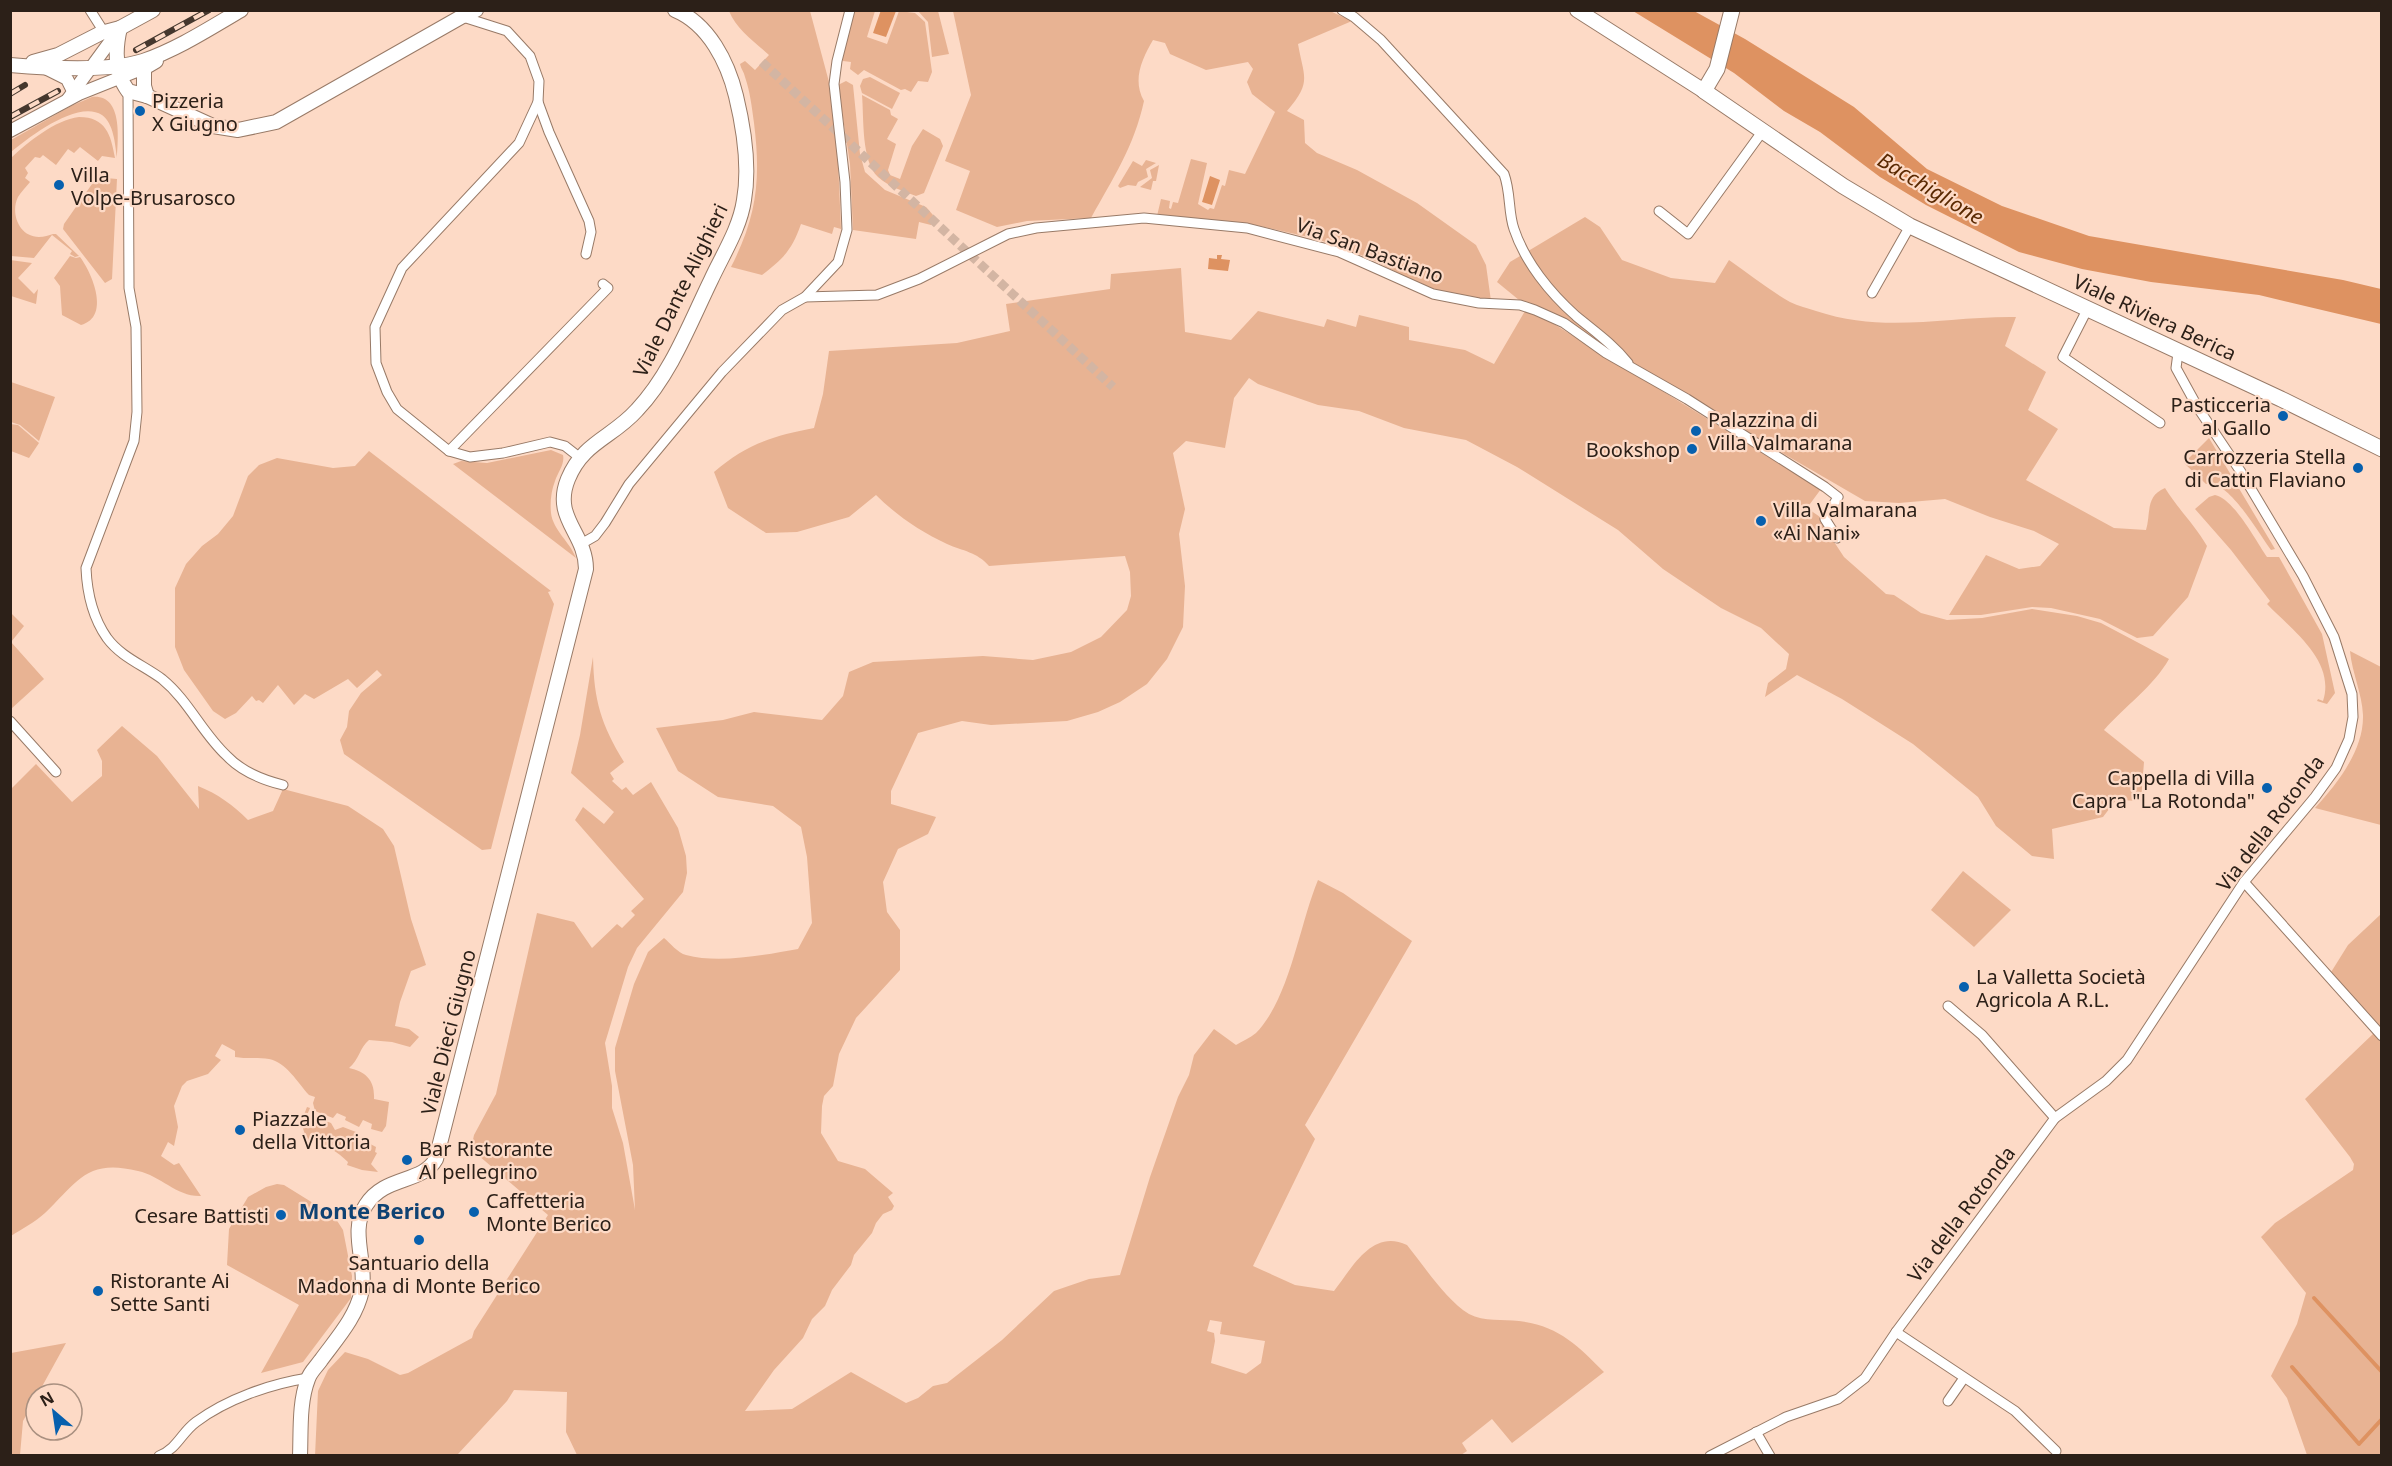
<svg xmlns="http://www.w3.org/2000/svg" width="2392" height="1466" font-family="'Noto Sans',sans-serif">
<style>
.green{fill:#e8b393;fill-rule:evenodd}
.water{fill:#de9261}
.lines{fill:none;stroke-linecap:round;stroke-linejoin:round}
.stream{stroke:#de9261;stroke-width:4}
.minor-tunnel{stroke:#d3b5a3;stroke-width:9;stroke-dasharray:9 4.5;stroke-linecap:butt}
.minor-casing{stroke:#987a67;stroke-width:11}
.tertiary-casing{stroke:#987a67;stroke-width:14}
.secondary-casing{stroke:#987a67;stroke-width:16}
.primary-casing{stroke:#987a67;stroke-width:17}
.minor{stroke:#fff;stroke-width:9}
.tertiary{stroke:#fff;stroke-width:12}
.secondary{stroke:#fff;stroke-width:14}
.primary{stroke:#fff;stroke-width:15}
.rail-casing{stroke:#45372d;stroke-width:6}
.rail{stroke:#fddac6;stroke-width:4;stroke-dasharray:11;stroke-linecap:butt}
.poi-dot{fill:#0760ae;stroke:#fddac6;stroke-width:2}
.labels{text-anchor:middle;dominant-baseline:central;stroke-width:4.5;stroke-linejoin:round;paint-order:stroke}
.poi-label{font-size:20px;fill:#2c2018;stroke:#fddac6;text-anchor:start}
.street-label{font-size:20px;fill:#2c2018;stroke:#fddac6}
.water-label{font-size:21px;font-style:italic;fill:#5a2902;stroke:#fddac6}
.quarter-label{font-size:22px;font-weight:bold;fill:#0f4273;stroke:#fddac6}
</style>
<rect width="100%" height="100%" fill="#fddac6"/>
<!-- green -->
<g class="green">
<path d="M 729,11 L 810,11 L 829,82 L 838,161 L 841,229 L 834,227 L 832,234 L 801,224 C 792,250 783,259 762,275 L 731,267 C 757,216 761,179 754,123 C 752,108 750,91 745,77 C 744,72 741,69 740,64 L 745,61 L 755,70 L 769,55 C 755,42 736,29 729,11 Z"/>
<polygon points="853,11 875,11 867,37 887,44 899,11 915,13 925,22 932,72 928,82 918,81 911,92 905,89 901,90 864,70 858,75 850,69 851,62 843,61 843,57"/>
<polygon points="918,11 938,11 949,54 932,57 928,22"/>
<path d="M 953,11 L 1330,11 L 1352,21 L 1298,44 C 1304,78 1312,82 1287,111 L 1304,120 L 1305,143 L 1317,153 L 1357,170 L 1417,203 L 1476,245 L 1486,265 L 1491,301 L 1433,291 L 1369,258 L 1317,239 L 1251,224 L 1157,216 L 1161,199 L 1170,201 L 1169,208 L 1171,209 L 1173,202 L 1178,203 L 1191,159 L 1207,163 L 1198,204 L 1208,210 L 1210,208 L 1214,209 L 1222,185 L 1225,186 L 1229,170 L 1245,174 L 1275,112 L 1252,94 L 1247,82 L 1253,69 L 1248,62 L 1206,70 L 1170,54 L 1165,43 L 1153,40 C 1142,59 1132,80 1144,101 C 1134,147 1113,178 1091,218 L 1027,221 L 997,227 L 956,210 L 970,171 L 945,161 L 971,95 Z"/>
<polygon points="870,77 900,93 892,109 862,93 860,86 863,79"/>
<polygon points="846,81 853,85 860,154 865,172 885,190 926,207 933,215 931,225 919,222 916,239 853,230 850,164 838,85"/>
<path d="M 862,95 L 890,110 L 891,115 L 898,119 L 887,139 L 896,144 L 888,170 L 890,175 L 900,179 L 912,146 L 923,129 L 940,139 L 943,146 L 924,193 L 916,196 C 904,191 889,187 878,177 C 861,161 864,118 862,95 Z"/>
<path d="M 92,97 C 123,94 118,138 117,158 C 115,144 114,124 102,115 C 78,99 29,137 11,152 L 11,140 L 71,106 Z"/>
<path d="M 79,117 C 106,117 111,135 115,158 L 102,156 L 98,161 L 80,147 L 74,153 L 68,149 L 56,165 L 43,155 L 40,158 L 35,157 L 25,168 L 28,173 L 25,178 L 30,182 C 26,187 21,192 18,197 C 10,213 19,237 39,237 C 44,237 49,235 53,234 L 56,234 L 79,256 L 75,257 L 70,254 L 72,251 L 52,235 L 34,258 L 11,256 L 11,158 C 28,142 55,120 79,117 Z"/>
<polygon points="1146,160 1156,163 1146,169 1148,177 1138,182 1136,186 1128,185 1120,188 1118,186 1133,161 1142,166"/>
<polygon points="1159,165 1156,181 1153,181 1151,190 1140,187 1152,178 1150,170"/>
<polygon points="99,174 106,178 117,179 112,279 105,283 63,229 64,224"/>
<path d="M 1585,217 L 1600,227 L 1622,260 L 1671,278 L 1715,283 L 1729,260 C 1749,274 1769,290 1790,302 C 1798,306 1808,308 1816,311 C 1885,334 1946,316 2016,317 L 2005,346 L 2046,372 L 2028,410 L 2058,429 L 2026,480 L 2114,528 L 2146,530 C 2151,514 2145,496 2165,488 C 2178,509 2195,525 2207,546 L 2188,597 L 2153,636 L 2137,638 L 2100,619 L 2051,608 L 2032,607 L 1981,615 L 1949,615 L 1986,555 L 2019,569 L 2040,566 L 2059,544 L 2034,531 L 1990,517 L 1945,499 L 1899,503 L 1865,501 L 1734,425 L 1584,333 L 1519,300 L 1497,282 L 1510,262 Z"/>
<path d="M 70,256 L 76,258 L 80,257 C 92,273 111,317 81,325 L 62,315 L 60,286 L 54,278 Z"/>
<polygon points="10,260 32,263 18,278 34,294 38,289 36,304 11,296"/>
<path d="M 1181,268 L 1185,332 L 1231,340 L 1258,311 L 1324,327 L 1327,319 L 1356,327 L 1359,315 L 1409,327 L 1409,340 L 1465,350 L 1494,364 L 1525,311 L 1549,321 L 1821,489 L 1807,508 L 1823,519 L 1821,522 L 1844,557 L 1886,594 L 1894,595 L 1921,613 L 1947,620 L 1982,618 L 2032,609 L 2077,616 L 2101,623 L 2169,659 C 2153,687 2125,706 2104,730 L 2144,762 L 2141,801 L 2116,800 L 2103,817 L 2052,829 L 2054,859 L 2032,856 L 1996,826 L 1978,797 L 1913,744 L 1842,699 L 1797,675 L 1765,697 L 1768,683 L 1786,669 L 1789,654 L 1761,628 L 1721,608 L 1663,569 L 1618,530 L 1517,467 L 1466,440 L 1404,428 L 1359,411 L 1318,405 L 1258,384 L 1249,378 L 1234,398 L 1225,448 L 1186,441 L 1173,453 L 1185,509 L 1179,534 L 1185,586 L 1183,627 L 1167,659 L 1147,684 L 1120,702 L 1098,712 L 1067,721 L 991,725 L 962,721 L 918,733 L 891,791 L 891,804 L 936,817 L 928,834 L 898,849 L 883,882 L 887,912 L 900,930 L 900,970 L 856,1018 L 839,1054 L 833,1086 L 824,1096 L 822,1106 L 821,1133 L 838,1161 L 865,1169 L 893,1193 L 888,1197 L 894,1206 L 892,1210 L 883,1214 L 876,1223 L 872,1233 L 854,1255 L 851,1265 L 832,1290 L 825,1306 L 812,1319 L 803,1338 L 774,1370 L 745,1411 L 792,1409 L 851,1372 L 906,1403 L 918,1398 L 933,1386 L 947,1383 L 1002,1340 L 1054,1291 L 1089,1279 L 1120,1275 L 1150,1177 L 1178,1097 L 1189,1075 L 1194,1055 L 1214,1029 L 1236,1045 C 1242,1041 1250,1038 1256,1033 C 1290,998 1299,926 1318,880 L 1343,893 L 1412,941 L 1305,1125 L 1315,1139 L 1253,1266 L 1295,1285 L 1334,1291 C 1352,1268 1372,1228 1407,1245 C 1424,1266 1446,1300 1469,1314 C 1484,1322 1503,1319 1519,1321 C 1559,1326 1577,1345 1604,1372 L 1512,1443 L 1492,1419 L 1462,1443 L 1467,1451 L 1461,1455 L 577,1455 L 566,1432 L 567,1392 L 514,1390 L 507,1401 L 458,1454 L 460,1455 L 315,1456 L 318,1391 L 328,1370 L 345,1352 L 368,1359 L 400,1375 L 408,1373 L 472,1338 L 474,1331 L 548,1215 L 471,1149 L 474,1135 L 496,1094 L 537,913 L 574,922 L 592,948 L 617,924 L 622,928 L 635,915 L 631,911 L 644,899 L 575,820 L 583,807 L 604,824 L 614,812 L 571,773 L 580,735 L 593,657 C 594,701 601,724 624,762 L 610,773 L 614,779 L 612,781 L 622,790 L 626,787 L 633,795 L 651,782 L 678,828 L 686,856 L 687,873 L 683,892 L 637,948 L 628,967 L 605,1043 L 612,1086 L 612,1108 L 623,1143 L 635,1210 L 633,1165 L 615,1071 L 615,1048 L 634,984 L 648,952 L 664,938 C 670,943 678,953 686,955 C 719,964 764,955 798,949 L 812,923 L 807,857 L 801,827 L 773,806 L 718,797 L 678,771 L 656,728 L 723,720 L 754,712 L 822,720 L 843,696 L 849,672 L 873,662 L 983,656 L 1033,660 L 1071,652 L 1101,637 L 1127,610 L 1131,596 L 1130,572 L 1125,556 L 989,566 C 977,552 963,551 947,544 C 921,532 896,515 876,495 L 849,517 L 797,532 L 766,533 L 728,508 L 714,472 C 746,444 773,436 814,428 L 823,394 L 829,351 L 957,343 L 1010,331 L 1006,304 L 1110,289 L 1111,274 ZM 1210,1320 L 1222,1322 L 1220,1334 L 1265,1341 L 1261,1363 L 1246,1374 L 1211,1363 L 1215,1341 L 1214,1333 L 1207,1331 Z"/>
<polygon points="11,382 55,397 39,441 20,425 11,422"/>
<polygon points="10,424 18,425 39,443 29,458 11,451"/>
<path d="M 2209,438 L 2275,549 L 2271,550 C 2259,534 2227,477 2206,484 L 2184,463 Z"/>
<path d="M 551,450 L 563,455 C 565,464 558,472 555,481 C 551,491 550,503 551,513 C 553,530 570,542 576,558 L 453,464 L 461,461 L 487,463 Z"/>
<polygon points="369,451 551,591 548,592 554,604 491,849 482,850 344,754 340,740 347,727 349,711 361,693 382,675 377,670 357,688 348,679 314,699 305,694 294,705 278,685 263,703 259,700 256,701 252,696 236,713 225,719 213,711 184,670 175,647 175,588 186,564 202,546 218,534 233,516 248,476 259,465 277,458 333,468 355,466"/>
<path d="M 2215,495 C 2234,499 2256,541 2267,557 L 2279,557 L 2322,634 L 2335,693 L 2327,704 L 2317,701 L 2318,699 L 2323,701 C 2336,661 2292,630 2267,604 L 2270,601 L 2231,550 L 2195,509 L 2209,497 Z"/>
<polygon points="10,612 24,626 11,642 44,679 11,709"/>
<path d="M 2350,651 L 2381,667 L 2381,825 L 2315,808 C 2337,784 2364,750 2363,715 C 2362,693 2352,673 2350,651 Z"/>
<path d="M 122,726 L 157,756 L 199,809 L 198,786 C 218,794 233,805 248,820 L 273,811 L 283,789 L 348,806 L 383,829 L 394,846 L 411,919 L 426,965 L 411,971 L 400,1002 L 395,1026 L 409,1029 L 419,1037 L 410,1047 L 392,1042 L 369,1040 C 360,1047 359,1060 349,1068 C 366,1072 375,1080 374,1099 L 389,1102 L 386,1126 L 382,1132 L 371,1129 L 372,1124 L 363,1120 L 359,1127 L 345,1120 L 346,1117 L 337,1113 L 333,1118 L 315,1111 L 313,1103 L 315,1097 L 309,1095 C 298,1083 286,1062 269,1059 C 258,1057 246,1059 235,1057 L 235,1051 L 222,1044 L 215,1056 L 221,1060 L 208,1074 L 187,1081 L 182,1086 L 174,1106 L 178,1127 L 174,1146 L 168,1142 L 161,1156 L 174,1165 L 179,1163 L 201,1196 C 177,1197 161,1176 138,1171 C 87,1158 77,1182 45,1213 C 35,1222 22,1229 11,1236 L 11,789 L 36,764 L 72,802 L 102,776 L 102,761 L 97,750 Z"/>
<polygon points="1963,871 2011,910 1974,947 1931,910"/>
<polygon points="2381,914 2381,1036 2328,977 2348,945"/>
<polygon points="2374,1033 2382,1040 2381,1455 2307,1455 2287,1398 2271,1376 2297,1324 2306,1293 2261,1237 2275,1223 2353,1170 2354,1164 2350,1157 2305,1099"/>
<path d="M 307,1107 L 310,1108 L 307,1115 L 309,1119 L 313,1116 L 331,1123 L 335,1130 L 343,1127 L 356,1132 L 356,1136 L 360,1141 L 361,1139 L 376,1147 L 375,1152 L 377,1153 L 371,1164 L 378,1172 L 362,1170 L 347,1165 L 348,1162 C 338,1152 326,1145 313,1140 L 309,1142 C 301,1129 301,1121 307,1107 Z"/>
<polygon points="277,1184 284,1185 334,1216 343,1230 352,1276 351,1298 303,1362 261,1373 299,1305 227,1265 229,1229 248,1197 266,1187"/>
<polygon points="66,1343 23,1421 20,1455 11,1455 11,1353"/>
</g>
<!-- water -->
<g class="water">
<polygon points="881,10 896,11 886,37 873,33"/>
<polygon points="1633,11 1694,11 1745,39 1854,107 1927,169 2002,206 2089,236 2343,280 2381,289 2381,324 2259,295 2151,282 2082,269 2019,252 1926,205 1880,177 1820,132 1784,111 1734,73"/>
<polygon points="1210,176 1220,180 1212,205 1202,202"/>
<polygon points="1217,255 1222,255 1221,259 1230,260 1228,271 1208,269 1209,258 1217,259"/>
</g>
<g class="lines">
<!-- stream -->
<g class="stream">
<polyline points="2314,1298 2382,1372"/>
<polyline points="2292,1367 2359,1444 2382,1419"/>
</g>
<!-- minor-tunnel -->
<polyline class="minor-tunnel" points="762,62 1113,387"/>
<!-- minor casing -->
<g class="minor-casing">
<g id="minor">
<polyline points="90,10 104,32"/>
<path d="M 1342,10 L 1354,17 L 1381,40 L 1504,174 C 1511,193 1508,212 1514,229 C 1525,262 1550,293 1576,316 C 1594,331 1613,344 1628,363"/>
<polyline points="463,17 507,31 530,56 539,81 538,102 519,143 402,268 375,327 376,363 387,392 397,409 449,451 470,457 503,453 550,442 565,446 579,457"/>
<path d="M 128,91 L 129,288 L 136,327 L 137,412 L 134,441 L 86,568 C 87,592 93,618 107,638 C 121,657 143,665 162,679 C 189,701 202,733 227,756 C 242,772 263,780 283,785"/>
<polyline points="538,102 549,132 589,221 591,232 586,254"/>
<polyline points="1659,211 1688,234 1762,132"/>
<polyline points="1872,293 1910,226"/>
<polyline points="805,297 877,295 919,279 1008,234 1036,228 1144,218 1247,228 1339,252 1433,294 1479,303 1520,305 1535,310 1564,323 1606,353 1687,399 1825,487 1838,497 1825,519 1837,538"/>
<polyline points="2088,308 2063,357 2160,423"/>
<polyline points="449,451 608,288 603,284"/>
<polyline points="581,544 595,536 605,523 629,484 722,372 782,310 805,297 838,262 847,230 845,182 834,84 837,61 850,10"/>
<polyline points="10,721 56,772"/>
<polyline points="2244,882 2382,1036"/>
<polyline points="1948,1006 1982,1035 2055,1118"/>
<polyline points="1896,1332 2015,1411 2056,1451"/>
<polyline points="1948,1401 1964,1378"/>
<polyline points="1756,1432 1770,1456"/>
<path d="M 159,1456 C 178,1448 181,1433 196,1422 C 227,1399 270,1384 308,1378"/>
<polyline points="1710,1456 1786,1417 1838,1399 1865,1378 1896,1332 2055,1118 2106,1081 2127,1060 2244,882 2315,797 2336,768 2349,739 2353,717 2352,694 2334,637 2303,576 2241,472 2198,408 2176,368 2178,353"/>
</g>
</g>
<!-- tertiary casing -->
<g class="tertiary-casing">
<g id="tertiary">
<polyline points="47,69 67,79 73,91"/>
<polyline points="68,99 120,28"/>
<polyline points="10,131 79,94 144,68"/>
</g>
</g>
<!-- secondary casing -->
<g class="secondary-casing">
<g id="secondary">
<polyline points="1577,10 1704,91"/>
<path d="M 120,28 C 115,49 114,72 128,91 L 147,96 L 213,126 L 238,130 L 276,122 L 461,17 L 476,10"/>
<polyline points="33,62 58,55 101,33 120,28 153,10"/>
<path d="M 10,65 C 46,68 109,72 143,61 C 178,49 210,28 241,10"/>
<polyline points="147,96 144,86 144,68 156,61"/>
<path d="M 300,1456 C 301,1431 299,1402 308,1379 C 310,1372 317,1366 321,1360 C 337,1338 356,1318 362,1290 C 367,1263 349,1230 366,1205 C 385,1175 422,1184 436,1159 L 586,569 C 586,533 552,518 568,479 C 583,442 612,438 637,410 C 671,374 690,323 711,280 C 723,254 740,228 744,200 C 750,166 744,129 736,96 C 728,63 709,24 675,10"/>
</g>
</g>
<!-- primary casing -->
<g class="primary-casing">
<polyline id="primary" points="1732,10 1717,69 1704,91 1843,186 1910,226 2281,399 2382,449"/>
</g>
<!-- minor -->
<use href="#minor" class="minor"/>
<!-- tertiary -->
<use href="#tertiary" class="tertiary"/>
<!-- secondary -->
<use href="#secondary" class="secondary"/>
<!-- primary -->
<use href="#primary" class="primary"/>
<!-- rail casing -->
<g class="rail-casing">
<g id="rail">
<polyline points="136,50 209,10"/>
<polyline points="10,94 25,85"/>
<polyline points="10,117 58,91"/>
</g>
</g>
<!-- rail -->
<use href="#rail" class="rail"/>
</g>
<!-- markers -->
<g class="poi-dot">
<circle cx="140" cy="111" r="6"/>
<circle cx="59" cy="185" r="6"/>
<circle cx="2283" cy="416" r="6"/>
<circle cx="1696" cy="431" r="6"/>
<circle cx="1692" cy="449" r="6"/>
<circle cx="2358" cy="468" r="6"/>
<circle cx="1761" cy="521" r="6"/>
<circle cx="2267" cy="788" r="6"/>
<circle cx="1964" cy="987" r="6"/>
<circle cx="240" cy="1130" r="6"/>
<circle cx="407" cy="1160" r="6"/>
<circle cx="474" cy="1212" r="6"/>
<circle cx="281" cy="1215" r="6"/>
<circle cx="419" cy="1240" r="6"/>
<circle cx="98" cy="1291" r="6"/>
</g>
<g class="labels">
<!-- poi labels -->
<g class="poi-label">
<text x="152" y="100">Pizzeria<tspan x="152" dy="23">X Giugno</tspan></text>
<text x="71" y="174">Villa<tspan x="71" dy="23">Volpe-Brusarosco</tspan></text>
<text x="2271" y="404" text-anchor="end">Pasticceria<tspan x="2271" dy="23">al Gallo</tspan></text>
<text x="1708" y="419">Palazzina di<tspan x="1708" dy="23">Villa Valmarana</tspan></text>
<text x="1680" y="449" text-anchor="end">Bookshop</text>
<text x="2346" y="456" text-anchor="end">Carrozzeria Stella<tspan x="2346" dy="23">di Cattin Flaviano</tspan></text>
<text x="1773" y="509">Villa Valmarana<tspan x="1773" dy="23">«Ai Nani»</tspan></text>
<text x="2255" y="777" text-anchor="end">Cappella di Villa<tspan x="2255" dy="23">Capra "La Rotonda"</tspan></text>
<text x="1976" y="976">La Valletta Società<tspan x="1976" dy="23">Agricola A R.L.</tspan></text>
<text x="252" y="1118">Piazzale<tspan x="252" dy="23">della Vittoria</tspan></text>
<text x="419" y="1148">Bar Ristorante<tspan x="419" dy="23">Al pellegrino</tspan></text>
<text x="486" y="1200">Caffetteria<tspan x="486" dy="23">Monte Berico</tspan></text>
<text x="269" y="1215" text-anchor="end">Cesare Battisti</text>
<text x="419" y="1262" text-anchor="middle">Santuario della<tspan x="419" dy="23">Madonna di Monte Berico</tspan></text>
<text x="110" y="1280">Ristorante Ai<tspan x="110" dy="23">Sette Santi</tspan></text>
</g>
<!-- street labels -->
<g class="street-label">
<text transform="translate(1370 250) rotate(20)">Via San Bastiano</text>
<text transform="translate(680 290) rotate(-64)">Viale Dante Alighieri</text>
<text transform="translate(2155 317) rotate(25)">Viale Riviera Berica</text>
<text transform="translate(2270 823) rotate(-53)">Via della Rotonda</text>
<text transform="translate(448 1032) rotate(-76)">Viale Dieci Giugno</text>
<text transform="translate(1961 1214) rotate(-53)">Via della Rotonda</text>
</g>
<!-- water labels -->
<g class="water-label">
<text transform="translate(1931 188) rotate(31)">Bacchiglione</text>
</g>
<!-- quarter labels -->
<g class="quarter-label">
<text x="372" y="1210">Monte Berico</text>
</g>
</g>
<!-- border -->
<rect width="2392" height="1466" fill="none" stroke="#2c2018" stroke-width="24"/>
<!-- north arrow -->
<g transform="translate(54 1412) rotate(331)"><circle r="28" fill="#fddac6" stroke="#a99080" stroke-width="1.5"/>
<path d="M0-4.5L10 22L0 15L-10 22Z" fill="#0760ae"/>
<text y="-9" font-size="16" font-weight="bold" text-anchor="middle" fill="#2c2018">N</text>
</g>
</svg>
